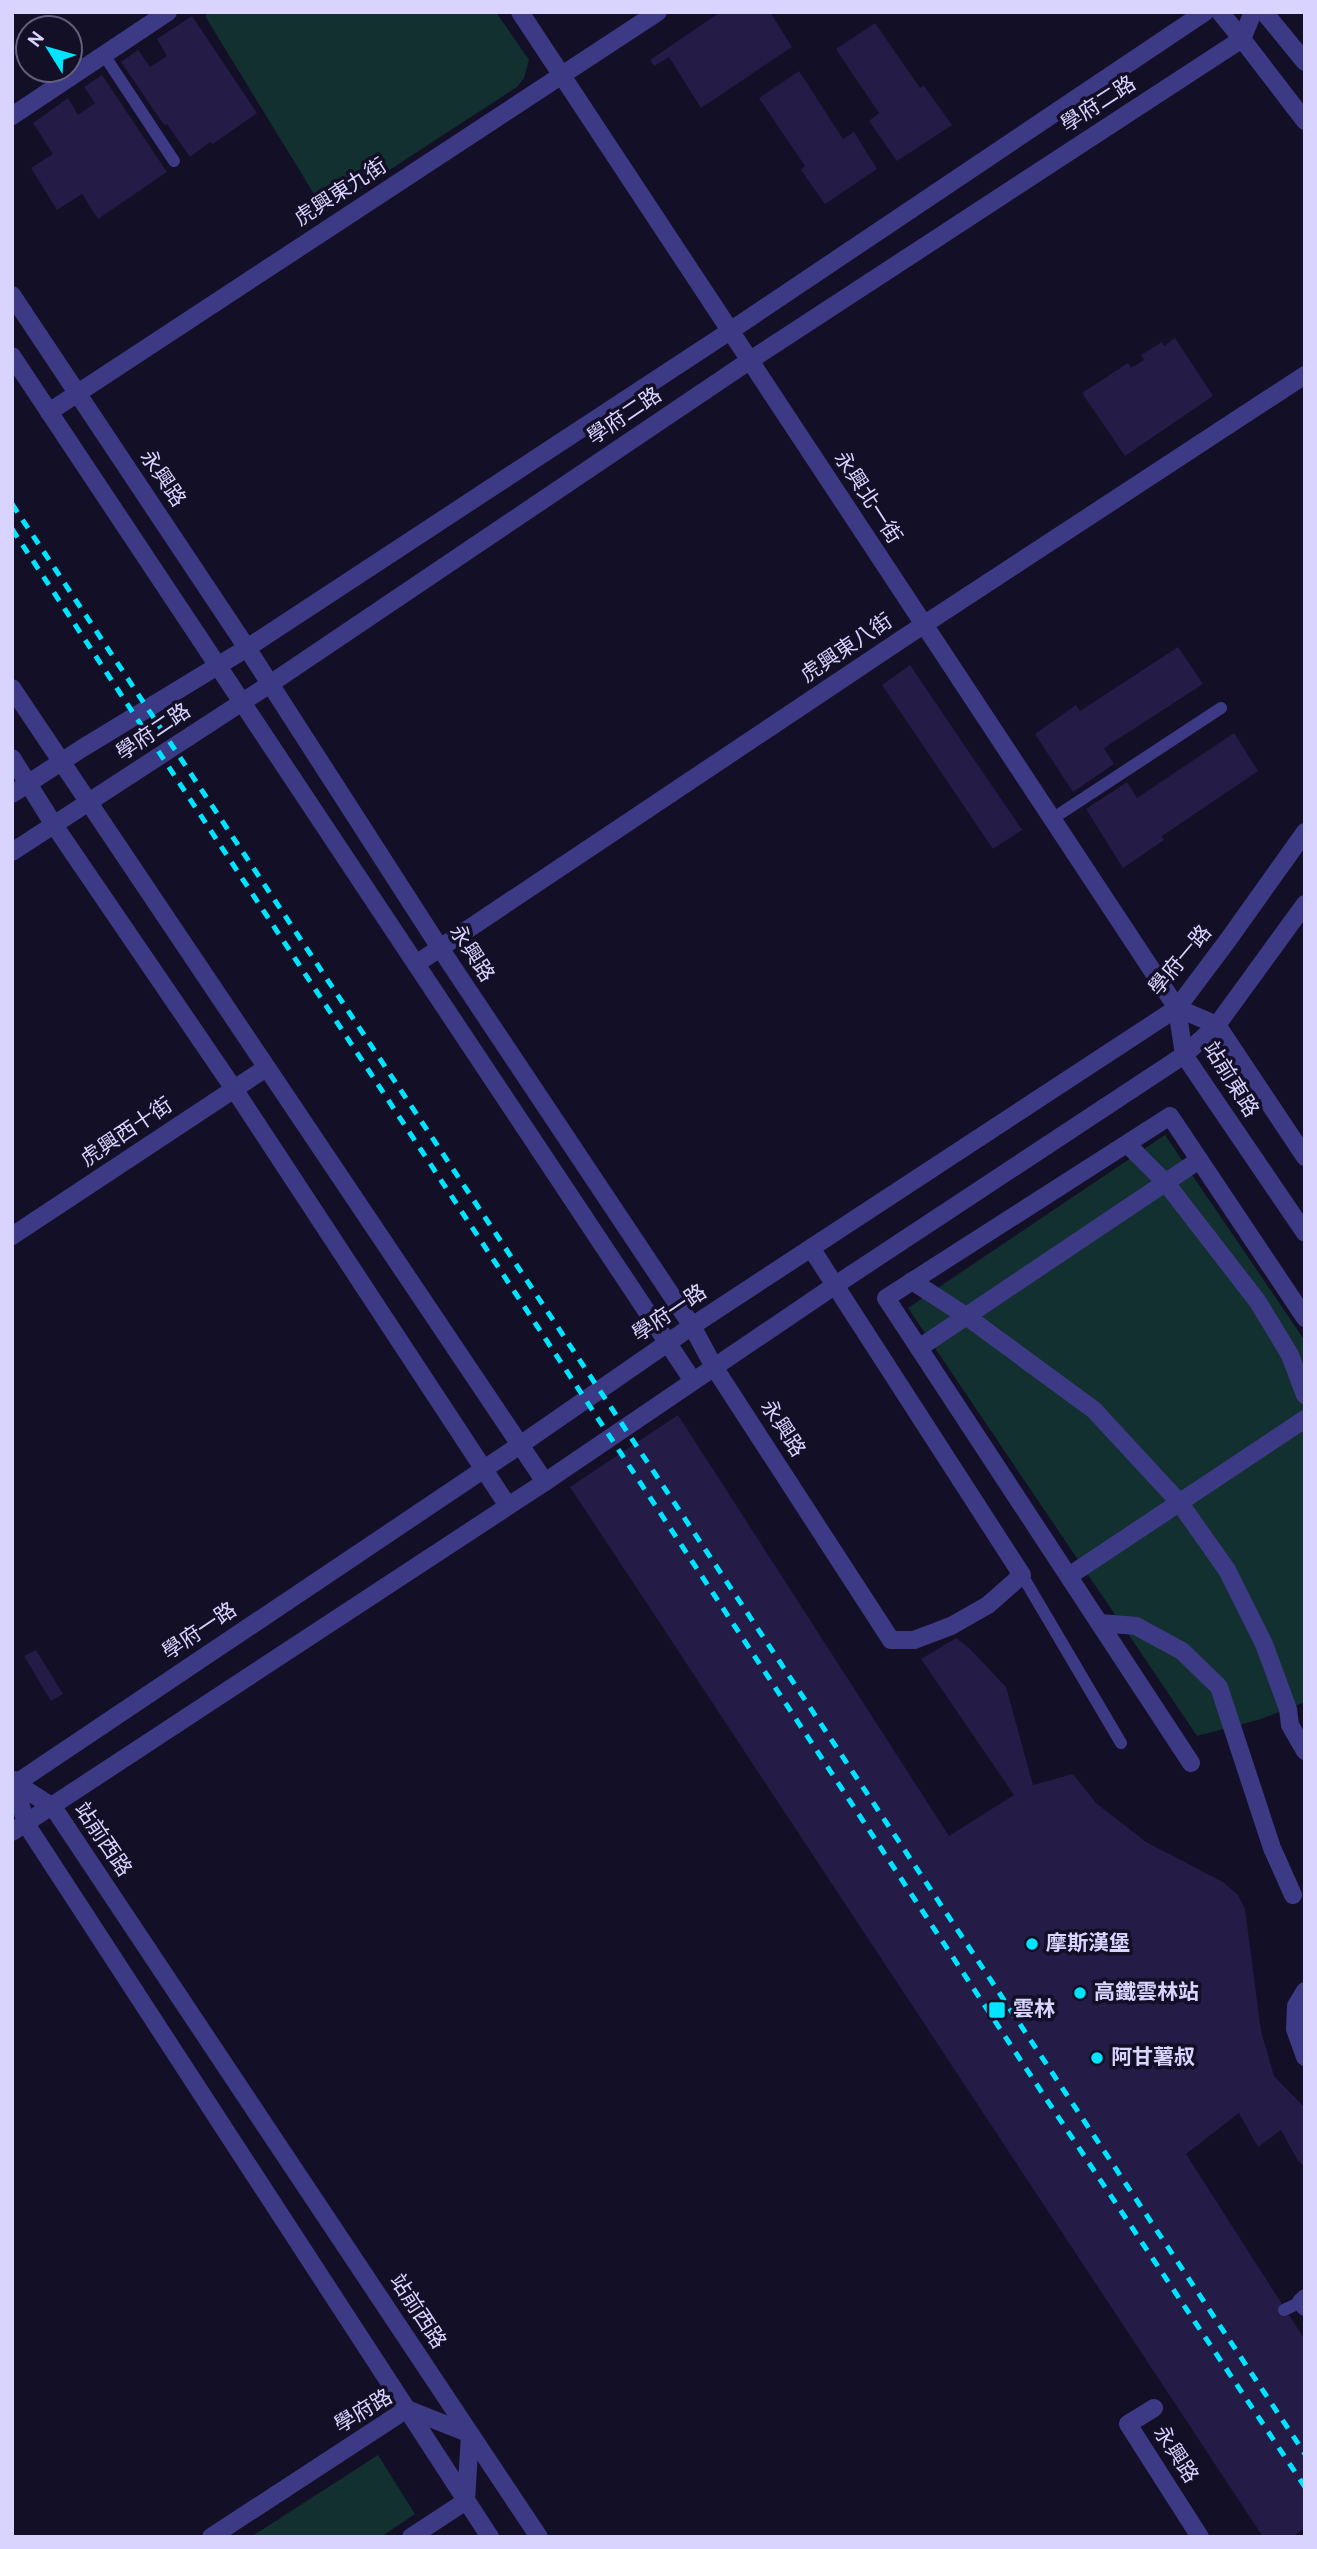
<svg xmlns="http://www.w3.org/2000/svg" width="1317" height="2549" font-family="Overpass,'Noto Sans TC',sans-serif">
<style>
.green{fill:#12302f}
.building{fill:#241b47}
.lines{fill:none;stroke-linecap:round;stroke-linejoin:round}
.service{stroke:#3d3a85;stroke-width:12}
.pedestrian{stroke:#3d3a85;stroke-width:18}
.minor{stroke:#3d3a85;stroke-width:18}
.tertiary{stroke:#3d3a85;stroke-width:18}
.rail{stroke:#00e5ff;stroke-width:5;stroke-dasharray:10 9;stroke-linecap:butt}
.poi-dot{fill:#00e5ff;stroke:#130f26;stroke-width:2.5}
.labels{text-anchor:middle;dominant-baseline:central;stroke-width:7;stroke-linejoin:round;paint-order:stroke}
.street-label{font-size:21px;fill:#d9d4ff;stroke:#130f26}
.poi-label{font-size:21px;font-weight:bold;fill:#d9d4ff;stroke:#130f26;text-anchor:start}
</style>
<rect width="100%" height="100%" fill="#130f26"/>
<!-- green -->
<g class="green">
<polygon points="210,12 496,12 529,60 524,78 517,87 325,212 205,16"/>
<polygon points="1165,1135 1305,1341 1305,1702 1261,1719 1197,1736 908,1308"/>
<polygon points="378,2455 415,2514 381,2537 251,2537"/>
</g>
<!-- building -->
<g class="building">
<polygon points="720,12 770,12 792,47 701,108 669,57 654,66 650,60"/>
<polygon points="192,16 257,113 213,144 210,142 190,157 167,124 164,125 121,62 138,50 150,67 167,56 157,39"/>
<polygon points="875,23 920,88 924,86 952,125 897,161 869,121 879,113 836,49"/>
<polygon points="799,71 843,139 854,132 877,169 825,204 801,170 805,166 759,98"/>
<polygon points="102,75 167,172 98,219 82,194 57,210 31,168 53,154 33,123 68,98 78,115 95,103 84,87"/>
<polygon points="1175,338 1213,396 1125,456 1082,393 1128,363 1131,368 1144,360 1141,355 1162,342 1164,346"/>
<polygon points="1178,647 1203,684 1104,748 1114,764 1073,792 1035,734 1076,705 1080,711"/>
<polygon points="910,665 1022,830 993,849 882,685"/>
<polygon points="1234,733 1258,771 1162,836 1164,840 1123,868 1086,809 1127,782 1137,798"/>
<polygon points="678,1415 949,1836 1014,1795 921,1659 956,1638 969,1648 1006,1687 1033,1785 1073,1774 1096,1803 1146,1842 1223,1882 1238,1895 1245,1909 1261,2031 1274,2076 1305,2108 1305,2167 1298,2161 1281,2130 1258,2147 1239,2113 1186,2154 1305,2340 1305,2528 1292,2537 1263,2537 570,1487"/>
<polygon points="36,1650 63,1694 51,1701 24,1656"/>
</g>
<g class="lines">
<!-- service -->
<g class="service">
<polyline points="104,55 174,161"/>
<polyline points="1052,819 1221,708"/>
<polyline points="1022,1575 1121,1743"/>
<polyline points="1284,2310 1301,2302"/>
</g>
<!-- pedestrian -->
<g class="pedestrian">
<polyline points="1127,1144 1166,1183 1258,1302 1290,1355 1305,1395"/>
<polyline points="912,1281 966,1316 1094,1410 1179,1502 1227,1570 1264,1644 1288,1709 1290,1725 1305,1751"/>
<polyline points="919,1348 1199,1160"/>
<polyline points="1069,1576 1305,1419"/>
<polyline points="1100,1623 1136,1626 1182,1651 1219,1687 1272,1848 1293,1895"/>
<polyline points="1191,1763 886,1298 1170,1116 1305,1318"/>
</g>
<!-- minor -->
<g class="minor">
<polyline points="520,12 1177,1008 1184,1055 1305,1233"/>
<polyline points="1264,12 1305,62"/>
<polyline points="1242,39 1305,121"/>
<polyline points="12,116 168,12"/>
<polyline points="12,295 247,648 440,948 692,1326 714,1367 891,1640 914,1640 951,1626 988,1605 1022,1575 811,1248"/>
<polyline points="12,356 693,1381"/>
<polyline points="49,412 658,12"/>
<polyline points="12,688 545,1482"/>
<polyline points="12,758 54,825 234,1089 508,1506"/>
<polyline points="416,964 905,637 1305,375"/>
<polyline points="1177,1008 1217,1025 1305,1157"/>
<polyline points="12,1236 266,1068"/>
<polyline points="14,1780 26,1824 490,2537"/>
<polyline points="17,1784 53,1807 539,2537"/>
<polyline points="12,1786 520,1445 692,1326 1177,1008 1228,940 1305,832"/>
<polyline points="12,1832 545,1482 834,1286 1184,1055 1217,1025 1305,904"/>
<polyline points="1305,1991 1296,2006 1295,2029 1305,2057"/>
<polyline points="1305,2298 1301,2302 1305,2307"/>
<polyline points="1154,2408 1128,2424 1200,2537"/>
</g>
<!-- tertiary -->
<g class="tertiary">
<polyline points="1220,12 1242,39"/>
<polyline points="12,794 81,749 247,648 730,331 1205,12"/>
<polyline points="12,852 270,684 749,361 1242,39 1253,12"/>
<polyline points="211,2537 407,2409 470,2434 466,2501 411,2537"/>
</g>
<!-- rail -->
<g class="rail">
<polyline points="12,504 1305,2454"/>
<polyline points="12,529 1041,2091 1305,2487"/>
</g>
</g>
<!-- markers -->
<g class="poi-dot">
<circle cx="1032" cy="1944" r="7"/>
<circle cx="1080" cy="1993" r="7"/>
<rect x="988" y="2001" width="18" height="18" rx="3.5"/>
<circle cx="1097" cy="2058" r="7"/>
</g>
<g class="labels">
<!-- street labels -->
<g class="street-label">
<text transform="translate(1099 105) rotate(-33)">學府二路</text>
<text transform="translate(341 193) rotate(-33)">虎興東九街</text>
<text transform="translate(625 417) rotate(-34)">學府二路</text>
<text transform="translate(162 479) rotate(56)">永興路</text>
<text transform="translate(867 498) rotate(57)">永興北一街</text>
<text transform="translate(847 649) rotate(-34)">虎興東八街</text>
<text transform="translate(154 733) rotate(-34)">學府二路</text>
<text transform="translate(471 954) rotate(57)">永興路</text>
<text transform="translate(1181 961) rotate(-50)">學府一路</text>
<text transform="translate(1230 1080) rotate(58)">站前東路</text>
<text transform="translate(127 1133) rotate(-34)">虎興西十街</text>
<text transform="translate(670 1314) rotate(-34)">學府一路</text>
<text transform="translate(782 1429) rotate(57)">永興路</text>
<text transform="translate(200 1632) rotate(-34)">學府一路</text>
<text transform="translate(102 1840) rotate(56)">站前西路</text>
<text transform="translate(417 2312) rotate(57)">站前西路</text>
<text transform="translate(364 2412) rotate(-31)">學府路</text>
<text transform="translate(1175 2455) rotate(57)">永興路</text>
</g>
<!-- poi labels -->
<g class="poi-label">
<text x="1046" y="1944">摩斯漢堡</text>
<text x="1094" y="1993">高鐵雲林站</text>
<text x="1013" y="2010">雲林</text>
<text x="1111" y="2058">阿甘薯叔</text>
</g>
</g>
<!-- border -->
<rect width="1317" height="2549" fill="none" stroke="#d9d4ff" stroke-width="28"/>
<!-- north arrow -->
<g transform="translate(49 49) rotate(307)"><circle r="33" fill="#130f26" stroke="#625e7d" stroke-width="2"/>
<path d="M0-5L12 26L0 18L-12 26Z" fill="#00e5ff"/>
<text y="-10" font-size="19" font-weight="bold" text-anchor="middle" fill="#d9d4ff">N</text>
</g>
</svg>
